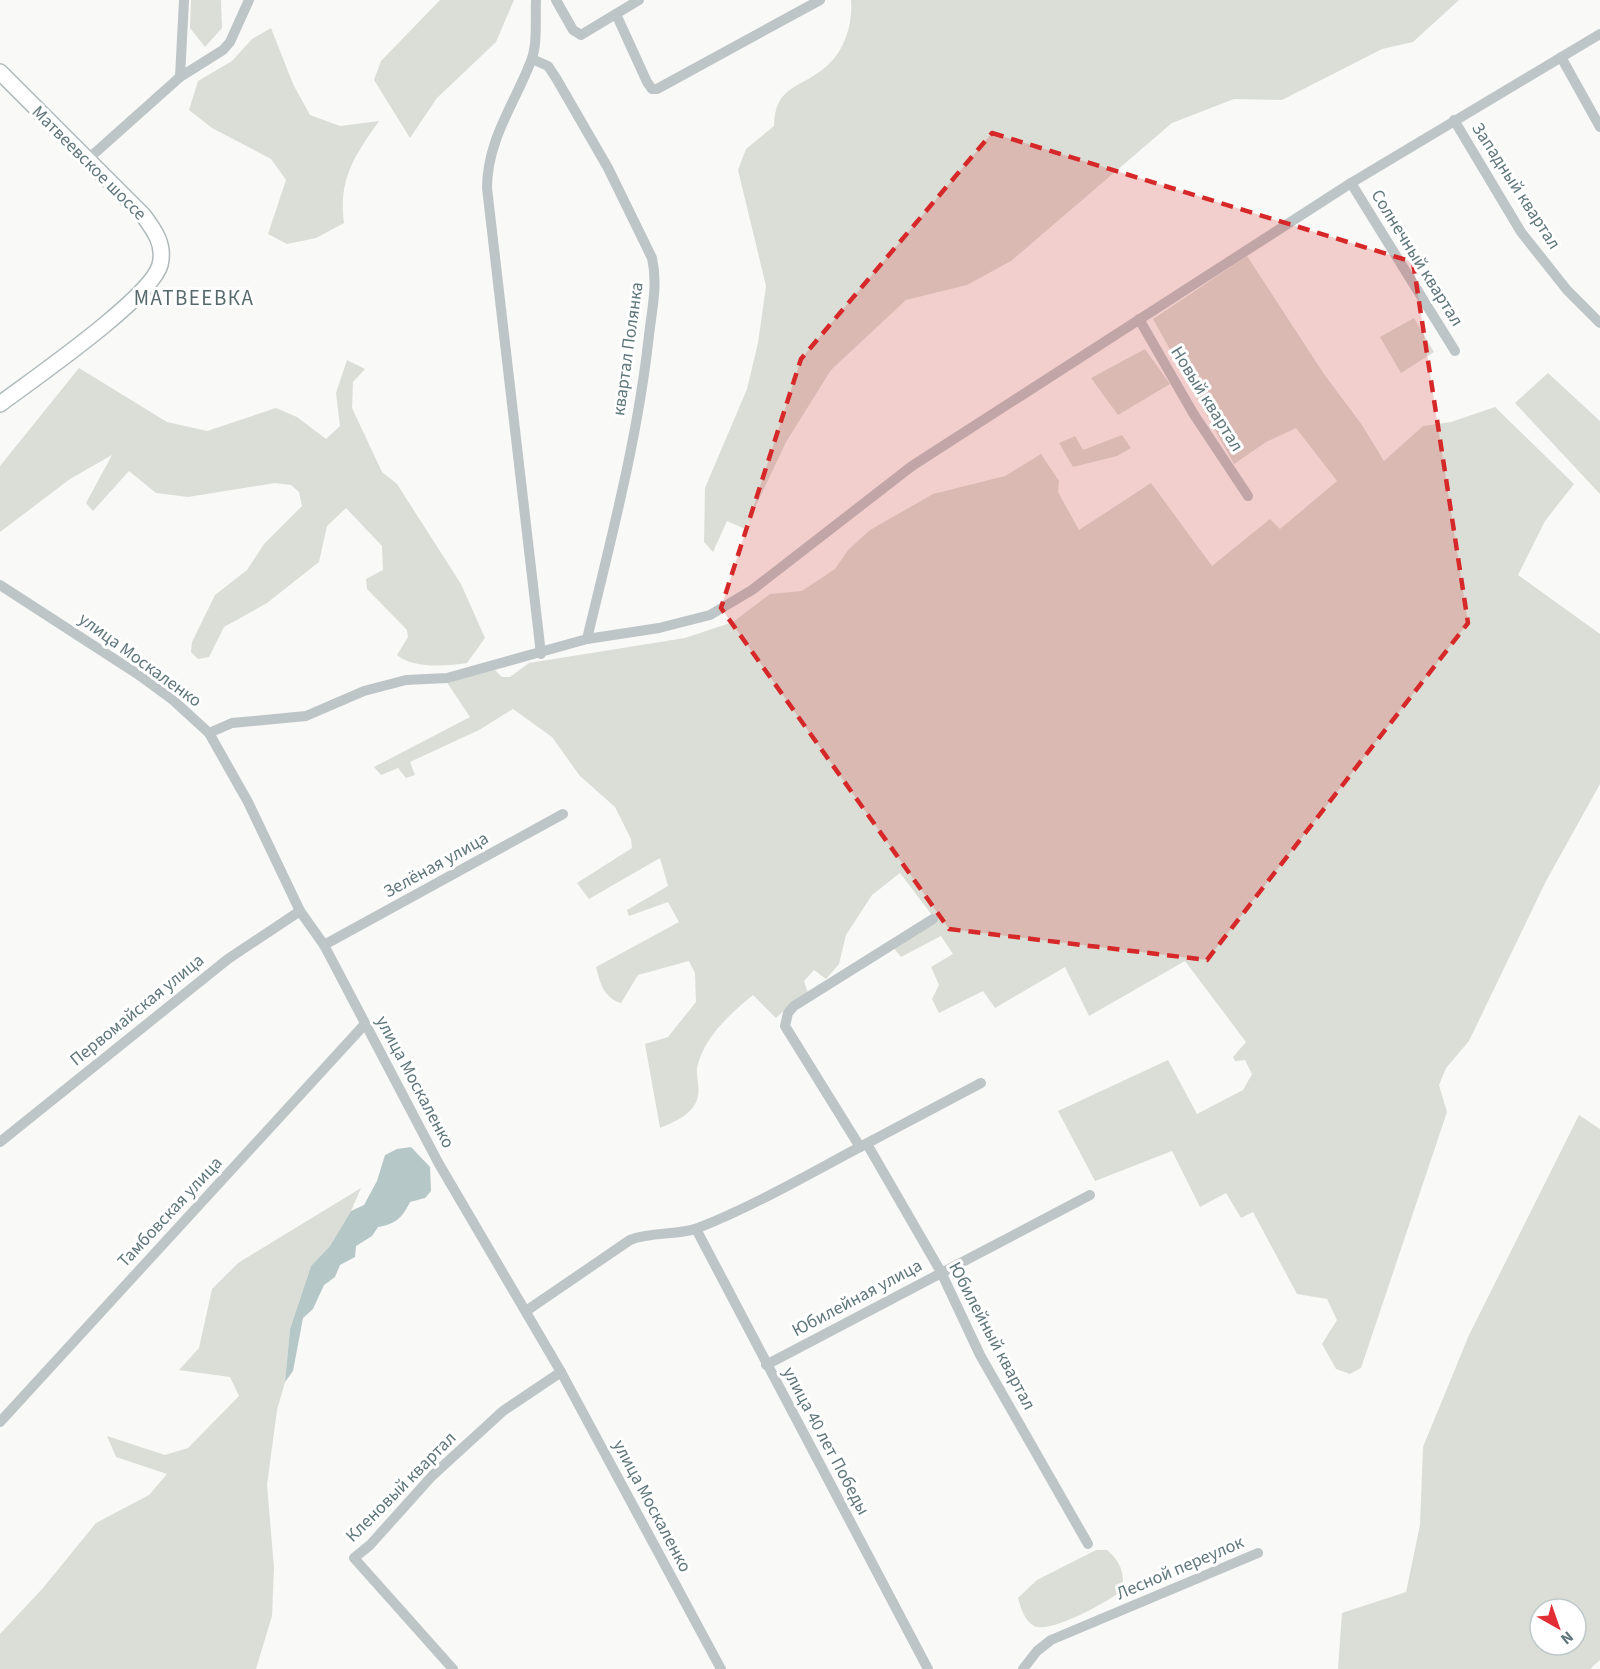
<svg xmlns="http://www.w3.org/2000/svg" width="1600" height="1669" font-family="'Source Sans 3',sans-serif">
<style>
.green{fill:#dbded6;fill-rule:evenodd}
.water{fill:#b5c7c7}
.lines{fill:none;stroke-linecap:round;stroke-linejoin:round}
.secondary-casing{stroke:#b0babc;stroke-width:18}
.street{stroke:#bdc5c7;stroke-width:10}
.secondary{stroke:#fff;stroke-width:15}
.marked{fill:#d62828;fill-opacity:0.2;stroke:#d62828;stroke-width:4.5;stroke-dasharray:12 8;stroke-linejoin:round}
.labels{text-anchor:middle;dominant-baseline:central;stroke-width:6;stroke-linejoin:round;paint-order:stroke}
.street-label{font-size:18px;fill:#5f777c;stroke:#fff}
.quarter-label{font-size:21px;letter-spacing:1.5px;fill:#56696d;stroke:#fff}
</style>
<rect width="100%" height="100%" fill="#f9f9f7"/>
<!-- green -->
<g class="green">
<polygon points="191,0 221,0 222,28 205,47 190,28"/>
<polygon points="440,0 514,0 496,42 437,98 410,138 374,80 381,61"/>
<path d="M 851,0 L 1459,0 L 1413,42 L 1382,49 L 1282,100 L 1234,99 L 1172,123 L 1011,261 L 967,285 L 906,300 L 831,370 L 786,442 L 745,529 L 727,521 L 713,552 L 704,542 L 705,488 L 747,389 L 758,343 L 766,286 L 738,170 L 746,149 L 774,126 C 775,87 797,89 822,70 C 844,54 853,25 851,0 Z"/>
<path d="M 271,28 L 293,84 L 310,115 L 340,126 L 379,121 C 355,155 338,179 344,223 L 316,238 L 287,244 L 268,234 L 286,180 L 271,159 L 212,128 L 189,110 L 198,81 L 232,61 L 252,39 Z"/>
<path d="M 1247,256 L 1324,374 L 1362,425 L 1384,461 L 1423,426 L 1451,422 L 1495,407 L 1574,484 L 1545,521 L 1518,575 L 1600,634 L 1600,784 L 1546,881 L 1469,1041 L 1446,1068 L 1439,1085 L 1447,1112 L 1361,1368 L 1350,1374 L 1336,1369 L 1322,1344 L 1337,1320 L 1327,1299 L 1297,1294 L 1253,1212 L 1241,1218 L 1226,1193 L 1200,1207 L 1172,1151 L 1095,1181 L 1058,1111 L 1168,1060 L 1197,1114 L 1243,1090 L 1252,1074 L 1245,1060 L 1235,1061 L 1233,1057 L 1246,1042 L 1185,961 L 1089,1016 L 1065,967 L 995,1008 L 983,991 L 939,1013 L 932,999 L 939,985 L 931,967 L 953,954 L 941,936 L 901,957 L 893,947 L 935,919 L 900,873 L 872,895 L 846,935 L 839,964 L 826,979 L 814,970 L 804,981 L 808,993 L 792,1003 L 776,1018 L 753,995 C 731,1013 703,1038 697,1068 C 696,1077 700,1087 698,1096 C 695,1113 675,1122 660,1128 L 645,1044 L 668,1037 L 696,1002 L 695,973 L 689,961 L 638,975 L 621,1003 C 604,998 600,983 596,967 L 679,922 L 668,902 L 629,916 L 627,910 L 668,886 L 660,858 L 589,899 L 577,883 L 632,848 L 631,839 L 615,807 L 580,776 L 552,737 L 513,709 L 479,730 L 410,762 L 415,775 L 406,778 L 398,768 L 381,775 L 374,767 L 470,717 L 446,681 L 495,670 L 502,677 L 510,677 L 529,663 L 685,638 L 733,622 L 770,594 L 802,591 L 835,569 L 848,550 L 870,530 L 933,494 L 1005,476 L 1041,454 L 1059,481 L 1058,492 L 1079,530 L 1151,483 L 1212,566 L 1270,519 L 1280,529 L 1337,481 L 1296,428 L 1266,442 L 1234,464 L 1153,319 Z"/>
<polygon points="1414,318 1434,352 1401,373 1380,337"/>
<polygon points="1145,349 1170,384 1118,415 1091,378"/>
<path d="M 347,360 L 365,369 L 353,382 L 352,408 L 382,472 L 397,484 L 461,584 L 485,638 L 467,663 C 446,666 414,669 397,655 L 408,637 L 407,630 L 367,589 L 366,579 L 383,570 L 382,546 L 346,508 L 327,526 L 319,562 L 267,603 L 224,627 L 209,657 L 198,659 L 191,652 L 192,642 L 215,595 L 247,570 L 264,544 L 302,506 L 299,492 L 291,485 L 275,483 L 188,497 L 156,493 L 129,471 L 93,511 L 86,503 L 112,455 L 70,479 L 0,532 L 0,466 L 79,368 L 167,422 L 207,431 L 276,408 L 297,417 L 326,439 L 340,426 L 336,393 Z"/>
<polygon points="1548,373 1600,421 1600,494 1515,403"/>
<polygon points="1122,435 1131,448 1117,456 1073,467 1059,443 1075,436 1083,450"/>
<path d="M 1579,1115 L 1600,1129 L 1600,1660 L 1590,1669 L 1338,1669 L 1342,1613 L 1406,1592 L 1420,1525 L 1423,1447 L 1469,1335 ZM 1540,1609 L 1576,1609 L 1576,1645 L 1540,1645 Z"/>
<polygon points="361,1188 351,1211 330,1246 311,1266 290,1329 285,1382 277,1410 267,1485 274,1568 272,1616 256,1669 0,1669 0,1634 43,1588 96,1523 149,1495 167,1474 116,1457 107,1436 165,1455 188,1448 239,1396 230,1377 179,1370 199,1348 212,1289 238,1263"/>
<path d="M 1096,1550 L 1107,1550 C 1121,1562 1124,1572 1123,1590 C 1109,1601 1051,1634 1034,1626 C 1024,1620 1021,1608 1018,1598 L 1037,1580 Z"/>
</g>
<!-- water -->
<path class="water" d="M 411,1147 L 430,1167 L 431,1191 L 425,1198 L 410,1202 C 402,1218 396,1224 378,1227 L 372,1236 L 356,1246 L 355,1257 L 340,1265 L 335,1277 L 324,1285 L 313,1309 L 303,1318 L 293,1371 L 285,1382 L 290,1329 L 311,1266 L 330,1246 L 351,1211 L 364,1205 L 377,1181 L 385,1155 L 397,1149 Z"/>
<g class="lines">
<!-- secondary casing -->
<g class="secondary-casing">
<path id="secondary" d="M 0,72 L 143,215 C 155,231 165,245 160,265 C 151,298 32,380 0,404"/>
</g>
<!-- street -->
<g class="street">
<path d="M 536,0 C 535,18 538,44 531,61 C 515,103 487,140 487,188 L 541,654"/>
<polyline points="556,0 573,30 581,35 639,0"/>
<polyline points="616,14 647,82 652,89 657,89 820,0"/>
<polyline points="1561,57 1600,127"/>
<path d="M 532,59 L 548,66 L 556,78 L 608,168 L 652,258 C 658,284 652,309 649,335 C 638,437 611,539 587,639"/>
<polyline points="180,77 184,0"/>
<polyline points="1454,120 1521,232 1567,290 1600,323"/>
<polyline points="87,160 180,77 223,50 230,42 249,0"/>
<polyline points="1351,183 1455,351"/>
<polyline points="1139,319 1193,413 1248,496"/>
<polyline points="0,585 139,675 173,700 209,733 248,802 300,911 324,945 439,1164 561,1372 721,1669"/>
<polyline points="209,733 232,723 306,716 364,691 406,680 447,678 587,639 659,628 710,615 752,590 912,466 1351,183 1600,34"/>
<polyline points="933,919 794,1006 788,1013 785,1026 860,1147 981,1083"/>
<polyline points="324,945 563,814"/>
<polyline points="0,1142 228,959 300,911"/>
<polyline points="867,1144 941,1272 980,1355 1088,1544"/>
<polyline points="696,1229 928,1669"/>
<path d="M 526,1311 L 630,1240 C 652,1231 677,1236 698,1228 C 754,1206 807,1175 860,1147"/>
<polyline points="766,1365 1090,1195"/>
<polyline points="0,1422 365,1024"/>
<polyline points="453,1669 354,1558 370,1545 432,1476 503,1411 561,1372"/>
<polyline points="1023,1669 1037,1651 1051,1640 1258,1553"/>
</g>
<!-- secondary -->
<use href="#secondary" class="secondary"/>
</g>
<!-- marked area -->
<path class="marked" d="M 992,133 L 1413,262 L 1468,623 L 1207,960 L 949,929 L 721,608 L 801,359 Z"/>
<g class="labels">
<!-- street labels -->
<g class="street-label">
<text transform="translate(89 163) rotate(45)">Матвеевское шоссе</text>
<text transform="translate(1516 186) rotate(57)">Западный квартал</text>
<text transform="translate(1417 258) rotate(58)">Солнечный квартал</text>
<text transform="translate(628 349) rotate(-82)">квартал Полянка</text>
<text transform="translate(1207 399) rotate(58)">Новый квартал</text>
<text transform="translate(140 660) rotate(36)">улица Москаленко</text>
<text transform="translate(436 865) rotate(-29)">Зелёная улица</text>
<text transform="translate(137 1010) rotate(-39)">Первомайская улица</text>
<text transform="translate(415 1082) rotate(62)">улица Москаленко</text>
<text transform="translate(170 1212) rotate(-47)">Тамбовская улица</text>
<text transform="translate(857 1298) rotate(-28)">Юбилейная улица</text>
<text transform="translate(992 1336) rotate(62)">Юбилейный квартал</text>
<text transform="translate(826 1441) rotate(62)">улица 40 лет Победы</text>
<text transform="translate(401 1487) rotate(-45)">Кленовый квартал</text>
<text transform="translate(652 1506) rotate(62)">улица Москаленко</text>
<text transform="translate(1180 1568) rotate(-23)">Лесной переулок</text>
</g>
<!-- quarter labels -->
<g class="quarter-label">
<text x="194" y="298">МАТВЕЕВКА</text>
</g>
</g>
<!-- north arrow -->
<g transform="translate(1558 1627) rotate(140)"><circle r="28" fill="#ffffff" stroke="#bfc9cb" stroke-width="1.5"/>
<path d="M0-4.5L10 22L0 15L-10 22Z" fill="#e32d35"/>
<text y="-9" font-size="16" font-weight="bold" text-anchor="middle" fill="#5f777c">N</text>
</g>
</svg>
